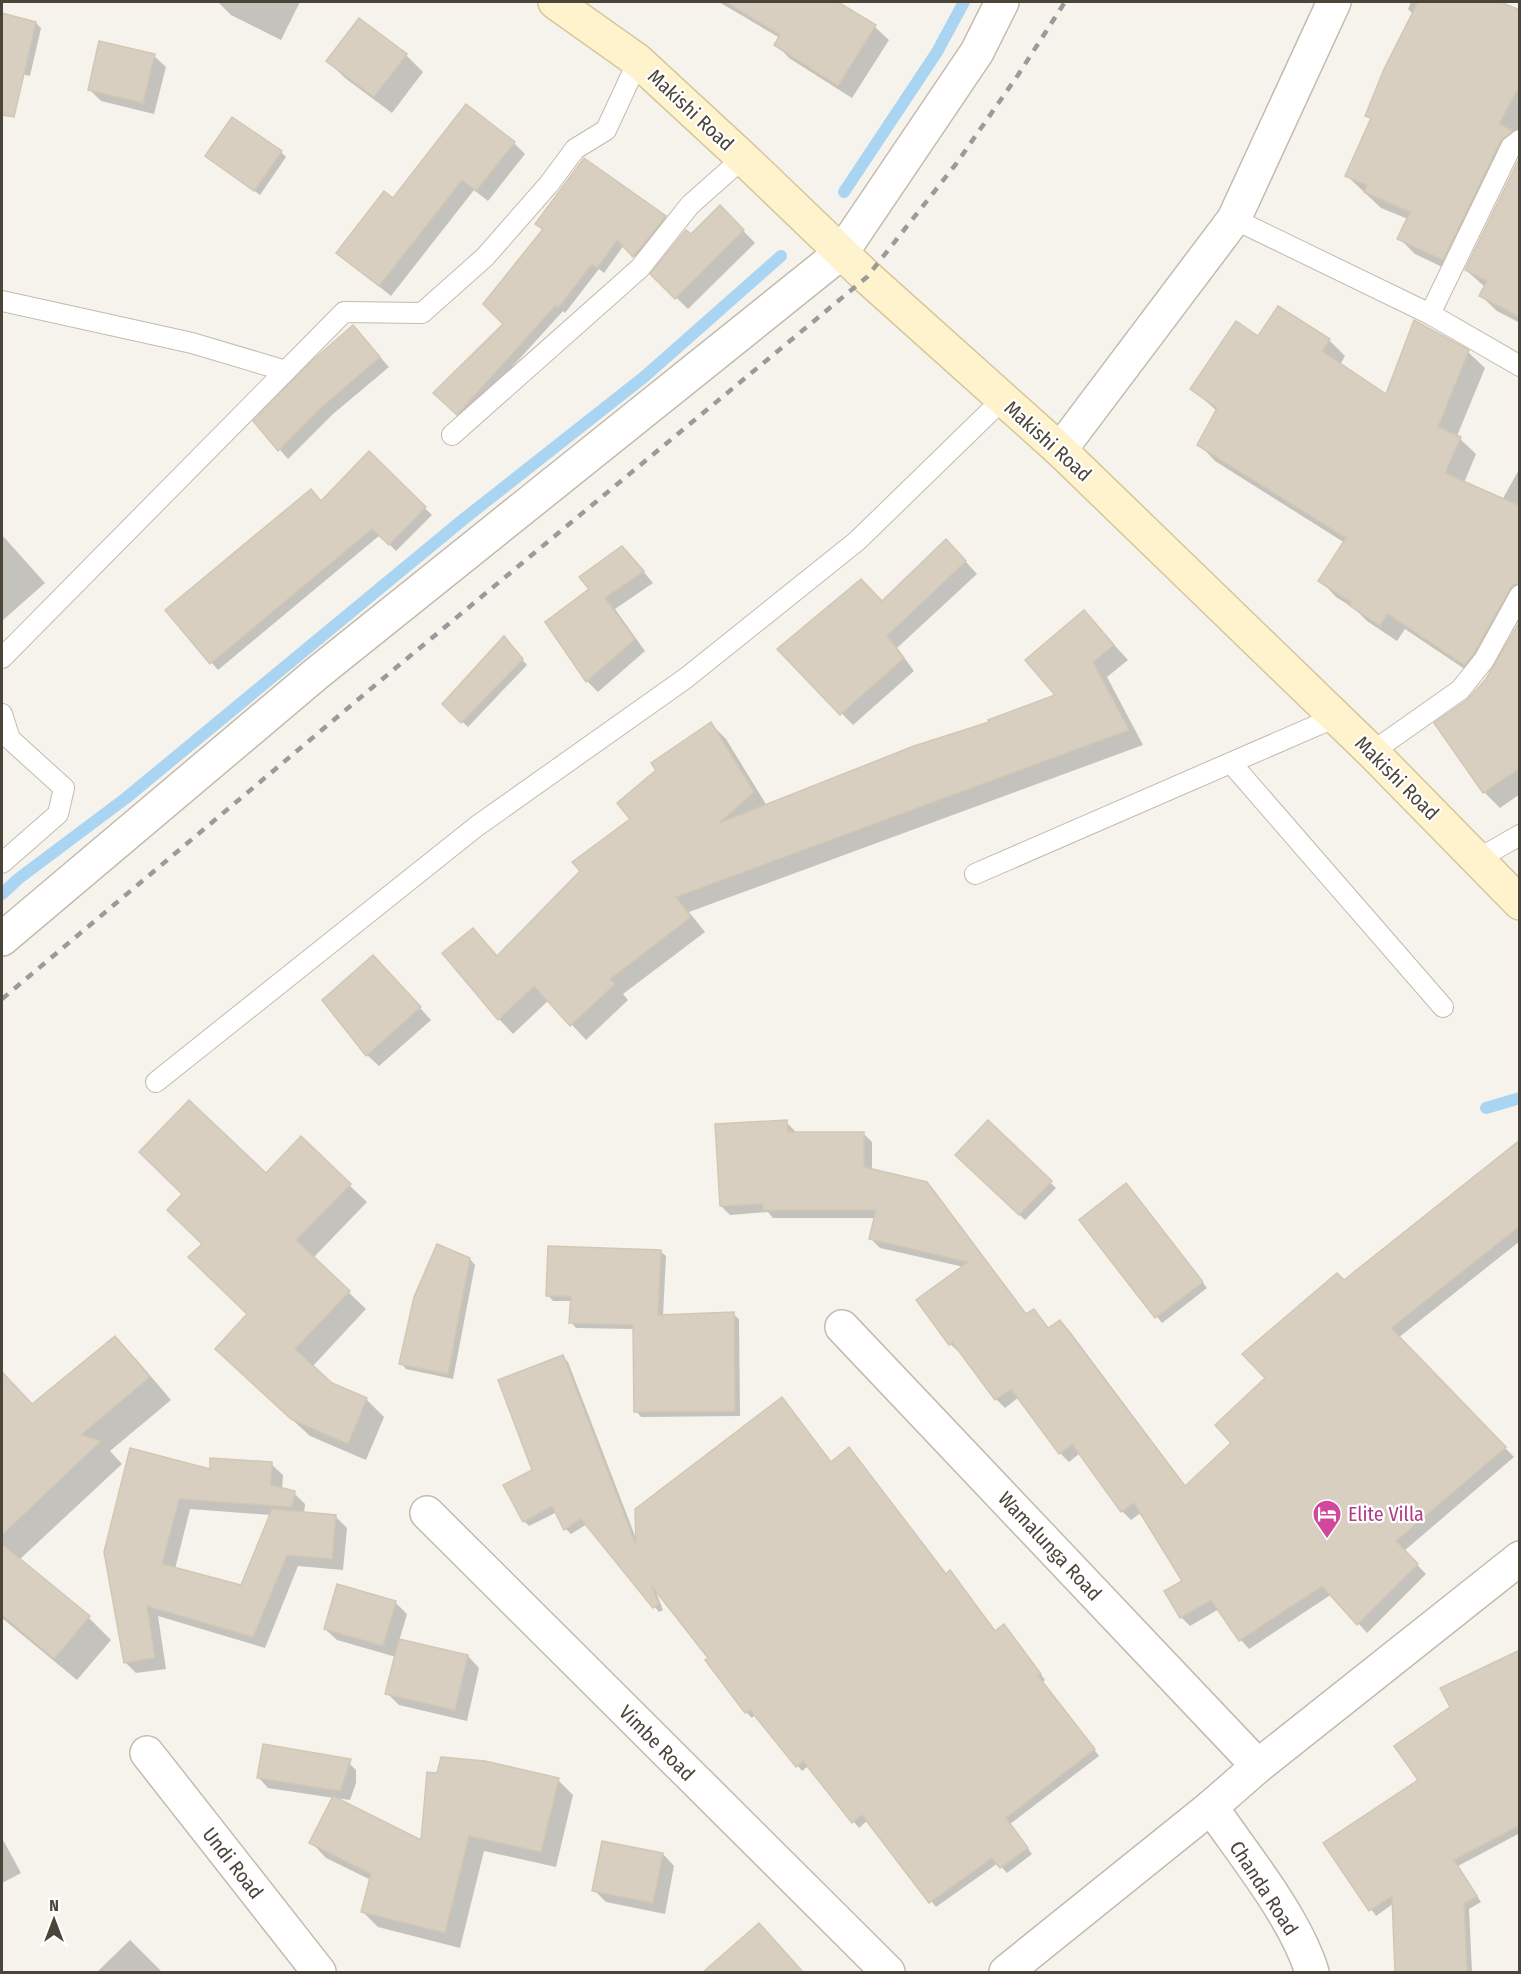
<svg xmlns="http://www.w3.org/2000/svg" width="1521" height="1974" font-family="'Fira Sans Condensed',sans-serif">
<style>
.shadow{fill:#0003;fill-rule:evenodd}
.lines{fill:none;stroke-linecap:round;stroke-linejoin:round}
.stream{stroke:#a9d4f2;stroke-width:12}
.building{fill:#d8cfc1;stroke:#d3c7b4;stroke-width:1.5}
.service-casing{stroke:#c2bbae;stroke-width:22}
.minor-casing{stroke:#c2bbae;stroke-width:36}
.secondary-casing{stroke:#d6c79b;stroke-width:36}
.service{stroke:#fff;stroke-width:20}
.minor{stroke:#fff;stroke-width:33}
.secondary{stroke:#fff3cd;stroke-width:33}
.rail{stroke:#9a9a9a;stroke-width:4.5;stroke-dasharray:8 8;stroke-linecap:butt}
.labels{text-anchor:middle;dominant-baseline:central;stroke-width:4.5;stroke-linejoin:round;paint-order:stroke}
.street-label{font-size:20px;fill:#4b4439;stroke:#fff}
.hotel-label{font-size:20px;fill:#b23c85;stroke:#fff;text-anchor:start}
</style>
<rect width="100%" height="100%" fill="#f6f3ec"/>
<!-- shadow -->
<g class="shadow">
<polygon points="218,2 300,2 281,40 231,15"/>
<polygon points="719,2 835,2 875,27 889,40 852,98 789,58 776,44 780,38"/>
<polygon points="1411,2 1504,2 1511,8 1520,12 1520,154 1516,157 1459,275 1415,254 1399,238 1408,219 1381,208 1347,176 1372,120 1367,116 1413,14 1408,9"/>
<polygon points="2,15 36,23 41,28 30,76 2,69"/>
<polygon points="406,55 423,72 392,113 345,78 328,61"/>
<polygon points="154,56 166,67 154,114 101,101 90,90"/>
<polygon points="514,143 525,154 488,201 474,190 391,296 338,253 393,200"/>
<polygon points="281,152 286,157 260,195 207,156"/>
<polygon points="1520,160 1520,323 1497,311 1481,296 1486,288 1466,270"/>
<polygon points="720,207 755,243 688,309 652,274"/>
<polygon points="665,217 672,223 641,262 624,245 604,273 599,269 565,313 563,311 464,420 441,399 505,324 544,230 537,224"/>
<polygon points="362,337 389,367 333,414 288,459 255,421"/>
<polygon points="1259,338 1329,340 1345,356 1340,365 1387,397 1468,352 1485,368 1457,436 1476,454 1464,483 1502,500 1520,468 1520,617 1490,670 1481,680 1405,629 1397,641 1367,621 1355,609 1336,597 1320,580 1345,543 1215,461 1199,444 1217,411 1192,389"/>
<polygon points="369,454 432,515 396,551 380,535 218,670 167,610 321,502"/>
<polygon points="2,535 45,583 2,621"/>
<polygon points="957,552 977,574 897,648 914,671 853,725 779,649 882,602"/>
<polygon points="633,559 653,583 615,609 645,651 598,692 587,681 547,622"/>
<polygon points="1084,612 1128,660 1107,677 1143,745 689,912 705,932 623,994 628,1000 586,1040 549,1000 513,1034 499,1019 473,930 498,957 632,819 711,724 726,739 767,806 1058,696"/>
<polygon points="509,644 527,665 468,727 444,704"/>
<polygon points="1520,691 1520,794 1500,808 1484,792"/>
<polygon points="384,968 431,1020 379,1066 367,1055 324,1000"/>
<polygon points="786,1122 795,1131 795,1133 863,1133 872,1142 872,1171 927,1183 936,1193 1027,1315 1034,1311 1049,1329 1060,1322 1069,1330 1186,1487 1234,1443 1267,1378 1344,1282 1520,1142 1520,1241 1398,1338 1514,1457 1404,1551 1426,1574 1367,1633 1332,1594 1249,1649 1241,1640 1219,1609 1190,1626 1181,1617 1166,1591 1184,1581 1142,1512 1131,1520 1122,1511 1080,1453 1069,1462 1060,1453 1019,1397 1005,1408 996,1399 961,1351 959,1352 950,1344 964,1267 880,1248 871,1239 876,1218 773,1218 768,1212 730,1215 721,1206"/>
<polygon points="988,1122 1056,1188 1025,1220 957,1155"/>
<polygon points="266,1175 349,1185 367,1202 313,1258 366,1309 312,1367 331,1384 366,1399 384,1417 366,1460 310,1436 234,1366 249,1314"/>
<polygon points="1131,1191 1207,1288 1162,1323 1081,1220"/>
<polygon points="660,1251 666,1256 663,1316 733,1314 739,1319 740,1416 641,1417 636,1411 635,1329 576,1328 571,1322 572,1301 553,1301 548,1295"/>
<polygon points="470,1259 475,1265 453,1379 406,1369 401,1363"/>
<polygon points="115,1338 137,1360 171,1400 110,1451 122,1464 19,1560 89,1618 111,1640 77,1680 2,1618 2,1377 3,1376 32,1406"/>
<polygon points="563,1357 568,1362 637,1541 831,1463 946,1575 955,1577 996,1632 1009,1631 1045,1680 1043,1682 1099,1756 1010,1824 1032,1854 1007,1873 998,1863 936,1907 868,1820 859,1828 808,1766 802,1771 756,1714 752,1718 746,1712 707,1660 710,1658 655,1589 663,1610 659,1612 587,1524 571,1534 566,1529 557,1512 529,1526 524,1521"/>
<path d="M 271,1464 L 283,1475 L 282,1490 L 294,1493 L 305,1504 L 304,1513 L 335,1516 L 347,1528 L 343,1570 L 298,1566 L 265,1648 L 158,1616 L 166,1669 L 136,1673 L 125,1662 L 105,1551 L 211,1471 ZM 190,1509 L 271,1515 L 242,1587 L 175,1569 Z"/>
<polygon points="395,1602 407,1614 399,1641 468,1656 479,1668 467,1721 399,1705 387,1693 396,1657 337,1640 325,1629"/>
<polygon points="1520,1659 1520,1833 1458,1866 1481,1902 1469,1909 1472,1972 1397,1972 1394,1903 1376,1916 1325,1843 1420,1781"/>
<polygon points="346,1760 356,1770 356,1783 350,1800 335,1798 422,1843 558,1780 573,1795 556,1867 484,1851 460,1948 378,1927 363,1912 371,1880 326,1858 311,1842 334,1798 268,1788 259,1778"/>
<polygon points="2,1838 21,1873 2,1883"/>
<polygon points="663,1854 674,1866 665,1914 606,1902 594,1890"/>
<polygon points="759,1925 803,1972 705,1972"/>
<polygon points="130,1940 162,1972 97,1972"/>
</g>
<g class="lines">
<!-- stream -->
<g class="stream">
<polyline points="844,192 937,52 964,2"/>
<polyline points="2,894 18,879 126,798 465,518 644,377 781,256"/>
<polyline points="1486,1108 1520,1098"/>
</g>
</g>
<!-- building -->
<g class="building">
<polygon points="726,2 838,2 876,25 838,86 774,45 780,35"/>
<polygon points="1418,2 1500,2 1520,10 1520,85 1499,124 1513,131 1500,142 1443,260 1397,239 1410,212 1364,192 1367,185 1345,176 1371,118 1365,116 1384,69"/>
<polygon points="2,13 36,22 14,117 2,115"/>
<polygon points="359,18 407,54 374,97 326,61"/>
<polygon points="99,41 155,54 143,103 88,90"/>
<polygon points="466,104 515,142 476,191 462,180 379,286 336,253 384,191 393,198"/>
<polygon points="232,117 282,151 254,191 205,156"/>
<polygon points="1520,157 1520,317 1479,296 1487,281 1465,270"/>
<polygon points="584,158 666,216 633,257 617,240 597,268 592,264 558,308 555,306 457,415 433,393 503,324 483,304 543,229 535,224"/>
<polygon points="720,205 744,230 675,299 650,274 686,230 691,234"/>
<polygon points="1278,306 1330,339 1322,351 1386,394 1414,320 1469,350 1438,427 1461,437 1445,473 1520,506 1520,583 1513,585 1510,589 1474,653 1464,665 1388,614 1380,626 1349,605 1351,602 1318,581 1346,538 1197,445 1217,408 1190,389 1236,321 1258,336"/>
<polygon points="353,325 380,357 324,405 278,451 253,421 312,361"/>
<polygon points="369,451 426,507 389,545 372,529 210,664 165,610 311,489 321,501"/>
<polygon points="946,539 966,561 887,636 904,658 840,715 777,649 861,579 882,601"/>
<polygon points="622,546 644,571 605,598 635,639 586,682 545,622 589,589 579,577"/>
<polygon points="1084,610 1114,645 1093,662 1129,730 676,897 691,917 610,979 615,984 570,1026 534,986 498,1020 442,953 473,928 497,956 580,871 572,862 630,819 617,803 656,770 651,763 711,722 754,792 719,823 914,746 989,722 988,720 1055,695 1025,660"/>
<polygon points="1520,621 1520,768 1483,793 1434,723 1467,700 1486,679"/>
<polygon points="504,636 523,659 461,723 442,704"/>
<polygon points="373,955 421,1007 366,1056 322,1000"/>
<polygon points="189,1100 266,1173 301,1136 351,1184 296,1240 350,1291 295,1349 332,1383 367,1398 348,1444 291,1419 215,1349 247,1314 188,1257 202,1244 167,1210 182,1194 139,1152"/>
<polygon points="787,1120 788,1132 864,1132 864,1167 927,1182 1026,1314 1034,1309 1048,1328 1060,1320 1185,1486 1231,1443 1215,1425 1265,1378 1242,1354 1337,1273 1344,1280 1520,1140 1520,1226 1391,1328 1506,1447 1396,1541 1418,1564 1357,1625 1322,1586 1239,1641 1211,1600 1180,1618 1164,1591 1182,1581 1134,1503 1121,1512 1072,1444 1059,1454 1011,1389 995,1400 952,1342 949,1345 916,1300 968,1262 869,1239 876,1210 763,1210 763,1204 720,1206 715,1124"/>
<polygon points="988,1120 1052,1181 1019,1215 955,1155"/>
<polygon points="1126,1183 1203,1282 1155,1318 1079,1220"/>
<polygon points="437,1244 470,1258 448,1374 399,1364 414,1297"/>
<polygon points="548,1246 661,1250 658,1315 734,1312 735,1411 634,1412 633,1325 569,1323 571,1296 546,1296"/>
<polygon points="115,1336 150,1377 81,1435 101,1441 2,1535 2,1372 32,1404"/>
<polygon points="563,1355 636,1545 635,1509 782,1397 831,1462 849,1447 946,1574 950,1570 995,1631 1004,1624 1041,1674 1038,1676 1095,1749 1006,1818 1028,1848 1000,1868 992,1858 929,1903 862,1815 852,1823 803,1761 796,1767 750,1710 745,1713 705,1660 708,1658 651,1585 659,1604 653,1608 581,1519 564,1530 552,1506 523,1522 503,1485 532,1470 498,1380"/>
<polygon points="130,1448 210,1469 210,1458 272,1462 271,1485 295,1491 292,1507 179,1499 162,1564 241,1585 272,1509 336,1515 332,1559 287,1555 253,1637 147,1606 155,1658 124,1663 104,1552"/>
<polygon points="2,1544 90,1616 54,1659 2,1615"/>
<polygon points="337,1584 396,1601 383,1646 324,1629"/>
<polygon points="399,1639 468,1655 455,1710 385,1694"/>
<polygon points="1520,1650 1520,1825 1454,1860 1477,1896 1464,1904 1467,1972 1395,1972 1392,1896 1369,1911 1323,1843 1418,1780 1394,1746 1450,1707 1440,1688"/>
<polygon points="263,1744 351,1759 340,1791 257,1778"/>
<polygon points="441,1757 485,1761 559,1778 541,1852 469,1836 445,1933 361,1912 371,1874 309,1843 333,1796 421,1840 427,1772 437,1773"/>
<polygon points="602,1841 663,1853 653,1903 592,1891"/>
<polygon points="759,1923 803,1972 703,1972"/>
</g>
<g class="lines">
<!-- service casing -->
<g class="service-casing">
<g id="service">
<polyline points="1234,219 1430,314 1520,366"/>
<polyline points="2,301 192,343 286,371"/>
<polyline points="1430,314 1511,147 1520,140"/>
<polyline points="452,435 640,268 690,205 743,158"/>
<polyline points="2,658 344,312 422,313 485,257 549,184 575,149 606,130 638,61"/>
<polyline points="2,714 10,739 64,788 58,814 2,863"/>
<polyline points="1372,752 1460,690 1484,660 1520,595"/>
<polyline points="1231,763 1443,1007"/>
<polyline points="1478,859 1520,835"/>
<polyline points="975,874 1336,717"/>
<polyline points="156,1082 477,826 686,678 857,541 1003,399"/>
</g>
</g>
<!-- minor casing -->
<g class="minor-casing">
<g id="minor">
<polyline points="1060,450 1234,219 1334,2"/>
<polyline points="2,939 316,674 842,252 977,52 1002,2"/>
<polyline points="842,1327 1258,1766"/>
<polyline points="427,1513 888,1972"/>
<polyline points="147,1753 319,1972"/>
<path d="M 1211,1807 C 1244,1855 1295,1917 1312,1972"/>
<polyline points="1006,1972 1211,1807 1258,1766 1520,1558"/>
</g>
</g>
<!-- secondary casing -->
<g class="secondary-casing">
<polyline id="secondary" points="555,2 638,61 743,158 867,277 1060,450 1372,752 1520,903"/>
</g>
<!-- service -->
<use href="#service" class="service"/>
<!-- minor -->
<use href="#minor" class="minor"/>
<!-- secondary -->
<use href="#secondary" class="secondary"/>
<!-- rail -->
<polyline class="rail" points="2,999 392,671 867,277 956,164 1018,75 1065,2"/>
</g>
<!-- icons -->
<defs>
<g id="hotel-pin" transform="scale(1.5)"><path d="M0 17L-7.5 6A9.5 9.5 0 1 1 7.5 6Z" fill="#d1479c" stroke="#fff"/><path d="M-6-4.5h1.5V1H6V5H4.5V3h-9V5H-6ZM-4 0a1.8 1.8 0 1 1 3.6 0ZM.5 0V-2.5h3Q6-2.5 6 0Z" fill="#fff"/></g>
</defs>
<g fill-rule="evenodd">
<use href="#hotel-pin" x="1327" y="1514"/>
</g>
<g class="labels">
<!-- street labels -->
<g class="street-label">
<text transform="translate(691 110) rotate(43)">Makishi Road</text>
<text transform="translate(1048 441) rotate(42)">Makishi Road</text>
<text transform="translate(1397 778) rotate(45)">Makishi Road</text>
<text transform="translate(1050 1546) rotate(47)">Wamalunga Road</text>
<text transform="translate(657 1743) rotate(45)">Vimbe Road</text>
<text transform="translate(233 1863) rotate(52)">Undi Road</text>
<text transform="translate(1264 1888) rotate(57)">Chanda Road</text>
</g>
<!-- hotel labels -->
<g class="hotel-label">
<text x="1348" y="1514">Elite Villa</text>
</g>
</g>
<!-- border -->
<rect width="1521" height="1974" fill="none" stroke="#4b4439" stroke-width="6"/>
<!-- north arrow -->
<g transform="translate(54 1920)" stroke="#ffffff" stroke-width="4.5" paint-order="stroke">
<path d="M0-4.5L10 22L0 15L-10 22Z" fill="#4b4439"/>
<text y="-9" font-size="16" font-weight="bold" text-anchor="middle" fill="#4b4439">N</text>
</g>
</svg>
